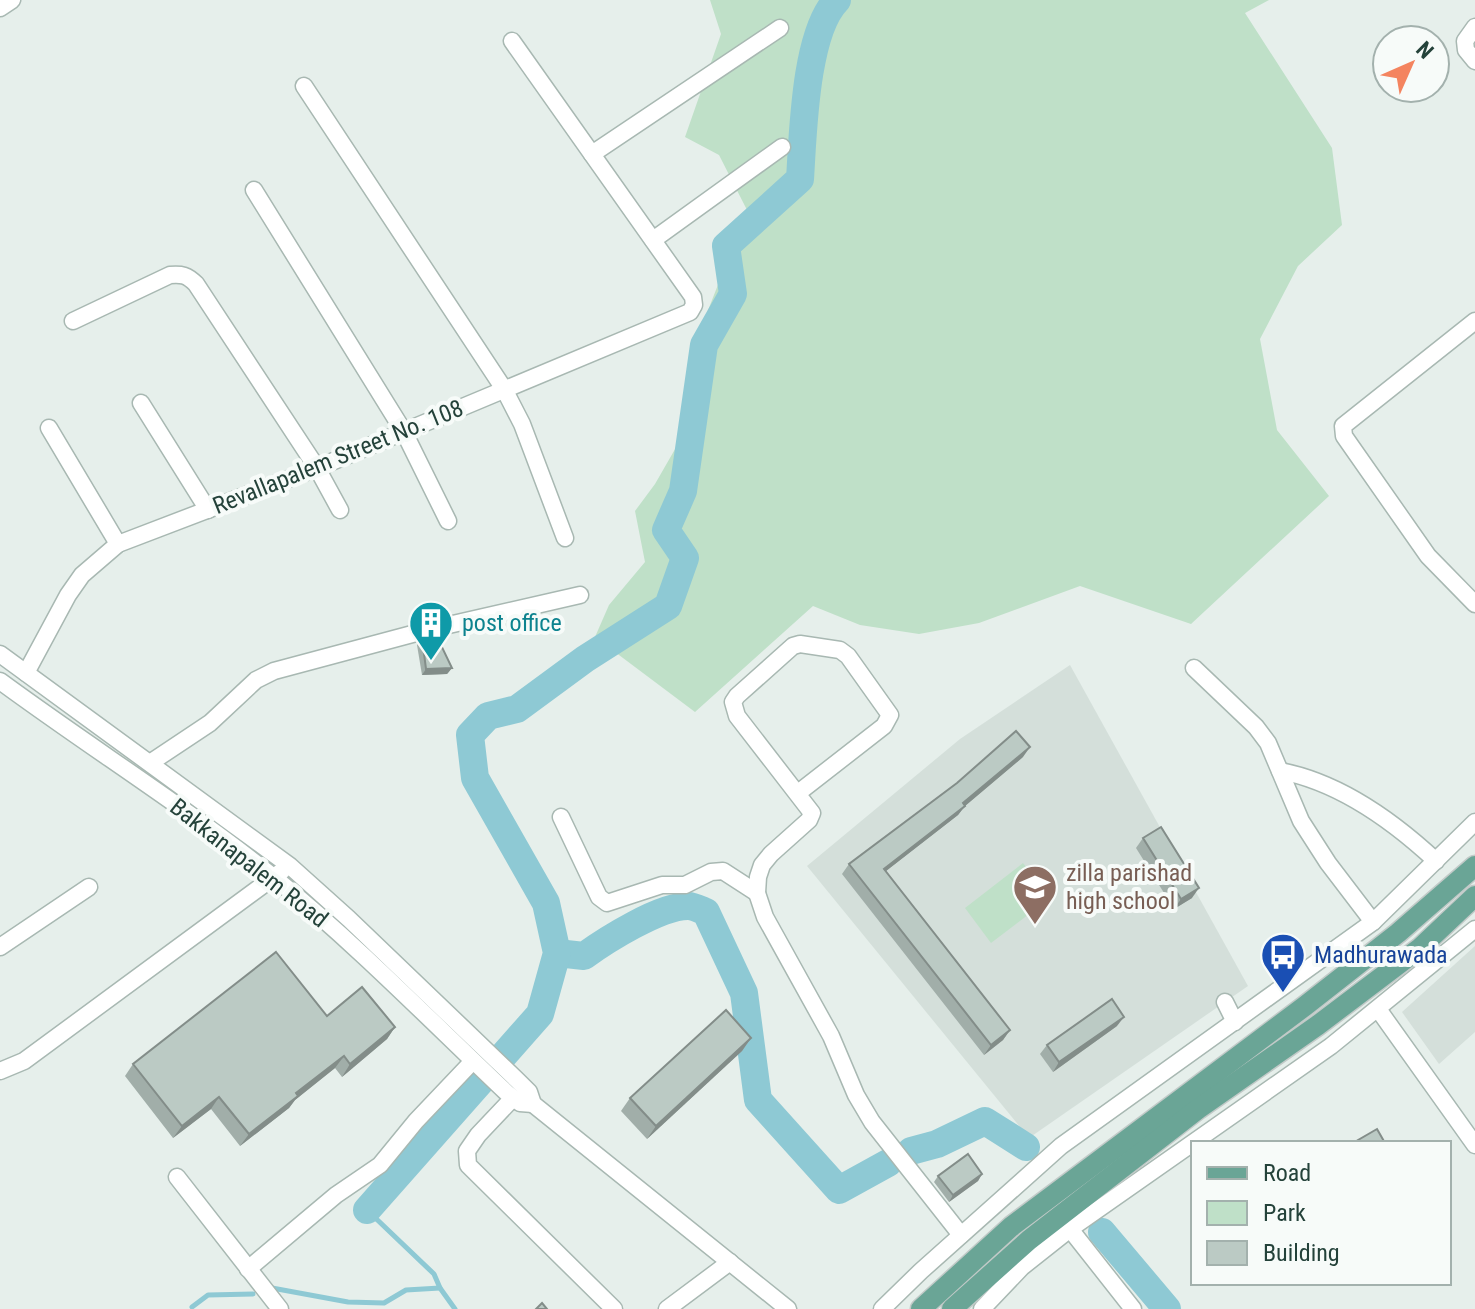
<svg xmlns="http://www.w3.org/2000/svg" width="1475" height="1309" font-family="'Roboto Condensed',sans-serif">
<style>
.built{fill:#d4dfda}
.green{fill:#bfe0c8}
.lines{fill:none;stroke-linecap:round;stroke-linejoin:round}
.stream{stroke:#8ec9d4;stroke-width:5}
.river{stroke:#8ec9d4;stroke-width:28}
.minor-casing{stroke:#a8b8b2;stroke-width:19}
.major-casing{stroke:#c2cac8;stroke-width:23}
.minor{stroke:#fff;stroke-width:16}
.major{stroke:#6aa596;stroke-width:20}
.wall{fill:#a1aea9}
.shaded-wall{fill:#838d89}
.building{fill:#bbcac4;stroke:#838d89;stroke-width:2}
.labels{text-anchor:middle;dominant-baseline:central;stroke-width:8;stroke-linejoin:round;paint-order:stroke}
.street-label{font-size:24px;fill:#24423a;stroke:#f7fbf9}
.culture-label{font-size:24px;fill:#0d838f;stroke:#f7fbf9;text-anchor:start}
.education-label{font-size:24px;fill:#785e54;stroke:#f7fbf9;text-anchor:start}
.transit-label{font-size:24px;fill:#164399;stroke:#f7fbf9;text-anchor:start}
</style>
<rect width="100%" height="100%" fill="#e6efeb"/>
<!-- built -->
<g class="built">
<polygon points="1070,665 1248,986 1029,1138 807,866 960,739"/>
<polygon points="1475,946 1475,1032 1439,1064 1402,1012"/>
</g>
<!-- green -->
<g class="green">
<polygon points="710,0 1269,0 1245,13 1332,148 1342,225 1298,266 1260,339 1277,430 1329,496 1191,624 1080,586 979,623 919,634 860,625 813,606 695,712 595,637 609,605 645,562 635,511 655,484 682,437 685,394 707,313 747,210 719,155 685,137 721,34"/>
<polygon points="1023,863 1050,898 991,943 965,908"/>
</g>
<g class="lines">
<!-- stream -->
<g class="stream">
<polyline points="272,1288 348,1302 384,1303 406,1290 440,1288 434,1274 367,1210"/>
<polyline points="440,1288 455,1309"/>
<polyline points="192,1307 208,1295 253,1294"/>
</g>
<!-- river -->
<g class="river">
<path d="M 557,953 L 584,956 C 606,940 660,906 688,906 C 694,906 701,910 706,912 L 744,993 L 758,1100 L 839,1190 L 888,1163"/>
<polyline points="911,1151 937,1144 985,1121 1026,1147"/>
<path d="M 367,1210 L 540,1014 L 557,953 L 546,903 L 475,778 L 470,735 L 488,716 L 517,709 L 585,659 L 668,606 L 685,558 L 666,530 L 683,491 L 704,345 L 733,294 L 726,246 L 800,179 C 803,134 805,32 837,0"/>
<polyline points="1102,1232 1167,1309"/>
</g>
<!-- minor casing -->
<g class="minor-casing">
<g id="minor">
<polyline points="0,8 12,0"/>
<polyline points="1475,27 1465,41 1466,50 1475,61"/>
<polyline points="304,86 504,389 522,424 565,538"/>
<polyline points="592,154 780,28"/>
<polyline points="254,190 404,432 448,521"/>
<polyline points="653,240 782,147"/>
<path d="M 73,321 L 170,275 C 182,274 187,275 196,284 L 317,468 L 340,510"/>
<polyline points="1475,321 1343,426 1344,436 1428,556 1475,604"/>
<polyline points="141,403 208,510"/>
<polyline points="49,428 118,544"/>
<polyline points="0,654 290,866 349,919 517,1080 529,1092 533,1104 788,1309"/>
<polyline points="1194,668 1256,727 1268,743 1301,821 1328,863 1373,922"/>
<polyline points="26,673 68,595 82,575 118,544 317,468 690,312 694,305 693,297 512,41"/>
<path d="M 0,681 C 91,748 187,808 276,879 C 357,945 431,1021 507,1093 L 520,1103 L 533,1104"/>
<polyline points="150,763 210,723 256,680 274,671 431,629 580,595"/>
<path d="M 1280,771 C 1339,782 1393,821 1436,861"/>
<polyline points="798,793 884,726 890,715 848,656 840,650 800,644 793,646 737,696 733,702 737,716 812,813 809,820 771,854 762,865 758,877 757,893 765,917 831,1036 856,1095 872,1122 961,1235"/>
<polyline points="561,817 599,897 607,903 662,885 685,885 711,872 723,871 757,893"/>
<polyline points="0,947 89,887"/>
<polyline points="1225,1002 1235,1022"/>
<polyline points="1378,1009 1475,1145"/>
<polyline points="0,1071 24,1061 282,871"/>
<polyline points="513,1098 478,1135 467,1151 468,1165 614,1309"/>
<polyline points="177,1177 280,1309"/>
<polyline points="1070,1229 1133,1309"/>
<polyline points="248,1269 336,1195 380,1165 416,1121 473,1061"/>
<polyline points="667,1309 730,1262"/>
<polyline points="882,1309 921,1271 1061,1146 1373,922 1475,822"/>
<polyline points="982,1309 1022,1267 1070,1229 1331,1046 1475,929"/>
</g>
</g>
<!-- major casing -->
<g class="major-casing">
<g id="major">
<polyline points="921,1309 1012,1226 1305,1006 1398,933 1475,866"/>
<polyline points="952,1309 1029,1240 1198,1109 1318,1025 1420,948 1475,896"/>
</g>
</g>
<!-- minor -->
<use href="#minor" class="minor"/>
<!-- major -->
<use href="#major" class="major"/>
</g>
<!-- wall -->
<g class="wall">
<polygon points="422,638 452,668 447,674 422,675 417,645"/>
<polygon points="1023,757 965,806 958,815 886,871 1010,1030 1003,1040 984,1055 842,874 849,864 957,783"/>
<polygon points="1143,838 1192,898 1174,909 1136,848"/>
<polygon points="327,1016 395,1027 387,1039 342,1077 335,1068 295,1100 289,1108 240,1146 211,1109 173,1138 125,1076 133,1064"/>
<polygon points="1117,1026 1053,1072 1040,1054 1047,1045"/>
<polygon points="751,1038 742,1051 647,1139 621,1111 630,1098"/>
<polygon points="982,1174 978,1181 949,1202 934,1182 938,1176"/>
</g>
<!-- shaded-wall -->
<g class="shaded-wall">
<polygon points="452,668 447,674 422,675 426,669"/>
<polygon points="1030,747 1023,757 965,806 958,815 877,878 884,869"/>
<polygon points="1199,888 1192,898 1174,909 1181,899"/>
<polygon points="1124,1017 1117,1026 1053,1072 1059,1062"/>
<polygon points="395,1027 387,1039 342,1077 350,1064"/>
<polygon points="1010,1030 1003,1040 984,1055 991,1045"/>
<polygon points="751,1038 742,1051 647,1139 656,1126"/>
<polygon points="344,1056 335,1068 295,1100 289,1108 240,1146 249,1134 296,1093"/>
<polygon points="219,1097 211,1109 173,1138 182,1126"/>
<polygon points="982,1174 978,1181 949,1202 953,1195"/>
</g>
<!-- building -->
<g class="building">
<polygon points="422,638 440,643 452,668 426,669"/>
<polygon points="1016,731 1030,747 963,803 965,806 884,869 1010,1030 991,1045 849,864 957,783"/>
<polygon points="1161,827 1199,888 1181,899 1143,838"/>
<polygon points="276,952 327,1016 362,987 395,1027 350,1064 344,1056 296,1093 298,1096 249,1134 219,1097 182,1126 133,1064"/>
<polygon points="1112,999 1124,1017 1059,1062 1047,1045"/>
<polygon points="726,1010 751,1038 656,1126 630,1098"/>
<polygon points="1377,1129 1385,1143 1353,1143"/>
<polygon points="968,1154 982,1174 953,1195 938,1176"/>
<polygon points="542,1303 547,1309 536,1309"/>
</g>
<!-- icons -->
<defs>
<g id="building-pin" transform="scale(2.3)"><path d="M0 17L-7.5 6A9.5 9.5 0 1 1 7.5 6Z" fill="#0f9aa8" stroke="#f7fbf9"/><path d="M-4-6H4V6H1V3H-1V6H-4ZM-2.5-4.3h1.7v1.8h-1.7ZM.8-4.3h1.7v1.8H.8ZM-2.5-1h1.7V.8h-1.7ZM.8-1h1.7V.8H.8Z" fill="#fff"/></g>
<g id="school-pin" transform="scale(2.3)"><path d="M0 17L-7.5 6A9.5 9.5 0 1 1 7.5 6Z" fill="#8d6e63" stroke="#f7fbf9"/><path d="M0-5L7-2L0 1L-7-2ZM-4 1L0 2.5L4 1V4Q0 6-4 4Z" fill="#fff"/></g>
<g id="bus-pin" transform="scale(2.3)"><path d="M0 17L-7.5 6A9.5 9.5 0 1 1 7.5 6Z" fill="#1a4fb4" stroke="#f7fbf9"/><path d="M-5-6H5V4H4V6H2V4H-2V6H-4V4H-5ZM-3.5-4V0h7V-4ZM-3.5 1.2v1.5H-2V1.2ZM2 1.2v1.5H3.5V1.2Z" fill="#fff"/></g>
</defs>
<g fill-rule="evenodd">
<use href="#building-pin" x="431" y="623"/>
<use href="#school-pin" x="1035" y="887"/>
<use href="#bus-pin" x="1283" y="955"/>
</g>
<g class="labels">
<!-- street labels -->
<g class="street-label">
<text transform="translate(338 457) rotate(-22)">Revallapalem Street No. 108</text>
<text transform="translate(249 863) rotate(38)">Bakkanapalem Road</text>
</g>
<!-- culture labels -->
<g class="culture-label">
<text x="462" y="623">post office</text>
</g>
<!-- education labels -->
<g class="education-label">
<text x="1066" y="873">zilla parishad<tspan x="1066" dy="28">high school</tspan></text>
</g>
<!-- transit labels -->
<g class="transit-label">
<text x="1314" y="955">Madhurawada</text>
</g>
</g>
<!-- legend -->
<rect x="1191" y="1141" width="260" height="144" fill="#f7fbf9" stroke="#a3b1ad" stroke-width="2"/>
<rect x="1207" y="1167" width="40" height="12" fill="#6aa596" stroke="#a3b1ad" stroke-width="2"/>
<text x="1263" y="1181" font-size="24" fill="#24423a">Road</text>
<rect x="1207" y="1201" width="40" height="24" fill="#bfe0c8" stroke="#a3b1ad" stroke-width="2"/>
<text x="1263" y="1221" font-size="24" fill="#24423a">Park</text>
<rect x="1207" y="1241" width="40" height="24" fill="#bbcac4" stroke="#a3b1ad" stroke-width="2"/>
<text x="1263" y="1261" font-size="24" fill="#24423a">Building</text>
<!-- north arrow -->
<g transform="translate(1411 64) rotate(45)"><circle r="38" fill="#f7fbf9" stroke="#a3b1ad" stroke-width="2"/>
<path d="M0-6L14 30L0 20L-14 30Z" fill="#f4845f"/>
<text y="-12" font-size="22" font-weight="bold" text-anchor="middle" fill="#24423a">N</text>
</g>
</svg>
